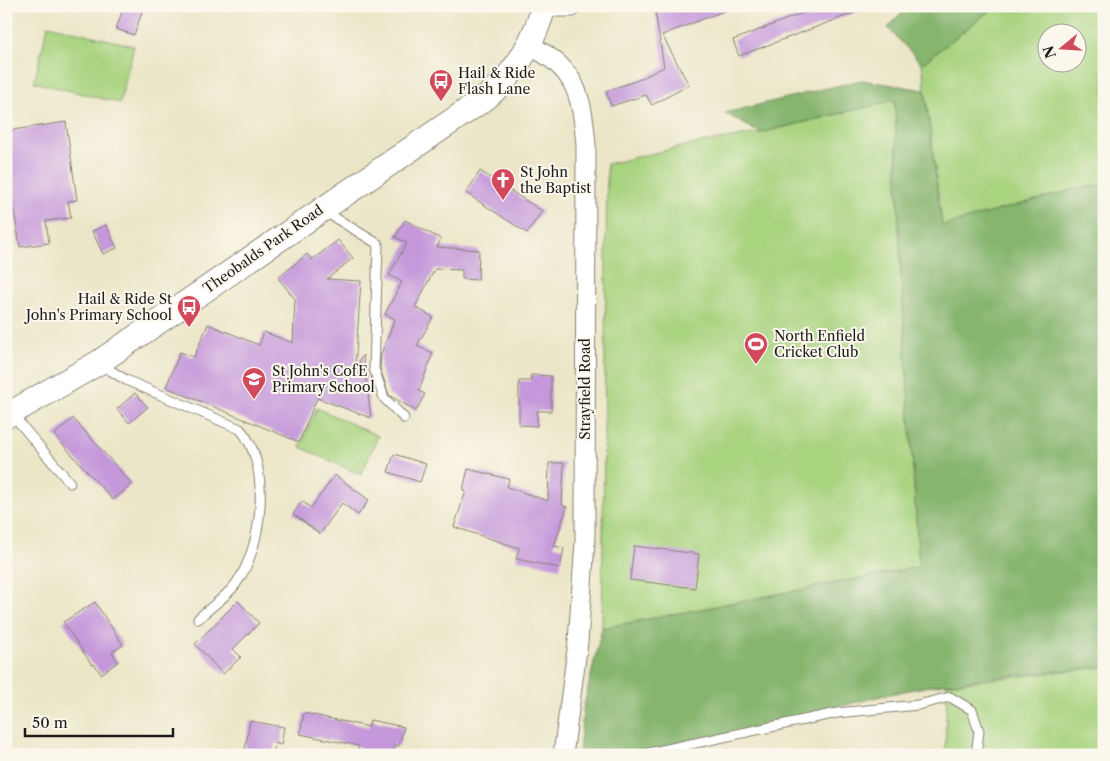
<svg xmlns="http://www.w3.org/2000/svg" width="1110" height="761" font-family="'Libre Caslon Text',serif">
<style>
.green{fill:#a8d37f;stroke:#62784e;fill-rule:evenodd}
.forest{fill:#86b56e;stroke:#516845}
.building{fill:#c498da}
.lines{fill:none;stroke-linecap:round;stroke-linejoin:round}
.service-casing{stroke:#848172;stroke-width:11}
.minor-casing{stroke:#848172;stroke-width:21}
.tertiary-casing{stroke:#848172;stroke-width:26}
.service{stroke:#fff;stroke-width:9}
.minor{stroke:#fff;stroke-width:19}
.tertiary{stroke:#fff;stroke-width:24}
.labels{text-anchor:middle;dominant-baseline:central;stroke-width:4;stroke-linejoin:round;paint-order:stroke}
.poi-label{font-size:14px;fill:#1c1c1c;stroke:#fbf7ec;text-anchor:start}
.street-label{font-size:14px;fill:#1c1c1c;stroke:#fbf7ec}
</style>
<rect width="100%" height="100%" fill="#fbf7ec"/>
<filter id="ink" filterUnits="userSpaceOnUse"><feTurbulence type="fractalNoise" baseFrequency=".02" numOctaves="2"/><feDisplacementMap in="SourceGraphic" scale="10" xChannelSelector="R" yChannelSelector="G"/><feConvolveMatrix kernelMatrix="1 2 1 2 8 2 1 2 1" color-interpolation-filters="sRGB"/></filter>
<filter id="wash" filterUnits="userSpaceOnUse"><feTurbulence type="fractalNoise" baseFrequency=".0096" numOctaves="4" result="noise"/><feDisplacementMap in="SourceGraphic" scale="20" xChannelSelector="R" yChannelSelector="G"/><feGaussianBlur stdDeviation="1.12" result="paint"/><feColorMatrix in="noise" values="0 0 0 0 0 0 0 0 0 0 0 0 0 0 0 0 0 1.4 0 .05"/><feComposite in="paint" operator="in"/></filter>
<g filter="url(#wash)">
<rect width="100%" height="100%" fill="#ece6c8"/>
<!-- green -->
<g class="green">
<path d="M 999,6 L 1104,6 L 1104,185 L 1083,187 L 942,226 L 922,64 L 993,8 ZM 1048,32 L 1078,32 L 1078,62 L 1048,62 Z"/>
<polygon points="48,25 134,46 120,103 34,82"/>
<polygon points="895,100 900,257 919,567 602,628 607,164 689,145 761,133"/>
<polygon points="317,408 378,436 361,475 300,447"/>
<polygon points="1104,667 1104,755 945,755 947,684"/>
</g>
<!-- forest -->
<g class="forest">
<polygon points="907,6 999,6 993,8 922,64 888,28"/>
<path d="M 861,80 L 925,90 L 942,226 L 1083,187 L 1104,185 L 1104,667 C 1033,674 959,678 890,694 C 788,718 685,755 579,755 L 583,710 L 602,628 L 919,567 L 900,257 L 895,100 L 760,133 L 725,113 Z"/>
</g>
<g id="blocks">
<!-- building -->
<g class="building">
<polygon points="124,6 144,6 134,35 116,29"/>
<polygon points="691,6 734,7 662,35 689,85 652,105 646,95 611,106 606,91 638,80 664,67 655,11"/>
<polygon points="821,6 867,8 739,56 733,40"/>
<polygon points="66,122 77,200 68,201 71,218 46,221 49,243 20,247 14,209 6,210 6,131"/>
<polygon points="480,171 542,211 527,233 466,193"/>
<polygon points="405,220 441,239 437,247 479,250 478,280 462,279 462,270 435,269 415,307 433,317 417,346 433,353 419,391 425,394 416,411 389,395 380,368 381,354 395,319 385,314 402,282 389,275 407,243 395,237"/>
<polygon points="106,225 117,248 103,254 92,231"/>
<polygon points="338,240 353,258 327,279 361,281 355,369 363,355 371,418 317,398 299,442 166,387 180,352 194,357 208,324 259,345 264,332 293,343 295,299 278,278 307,254 312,260"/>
<polygon points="531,375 551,376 551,411 537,411 537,426 519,425 519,381 531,381"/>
<polygon points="135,393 148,407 129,423 117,409"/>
<polygon points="73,418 132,484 113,500 54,435"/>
<polygon points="394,454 426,464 420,482 388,472"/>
<polygon points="549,463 564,463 562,505 567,507 554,546 564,548 560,568 516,559 519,548 454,527 466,491 463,490 468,469 509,479 507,487 548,501"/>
<polygon points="335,475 369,500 358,515 342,503 320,534 293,514 302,501 311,508"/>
<polygon points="634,546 699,554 695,588 630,580"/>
<polygon points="238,601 259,623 233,649 241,657 223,674 195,644"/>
<polygon points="95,602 123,645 112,652 118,662 101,674 94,664 92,665 63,622"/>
<polygon points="304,713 369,727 370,720 404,727 399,746 394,745 392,755 357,755 359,746 300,734"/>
<polygon points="250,721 284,727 281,745 275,743 273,755 244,755"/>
</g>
</g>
</g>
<g filter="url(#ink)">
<use href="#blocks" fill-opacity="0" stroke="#848172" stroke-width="1"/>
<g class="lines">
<!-- service casing -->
<g class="service-casing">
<g id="service">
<polyline points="529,6 542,12 573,12"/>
<polyline points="324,211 378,244 374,369 384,398 404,418"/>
<path d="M 100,364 L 126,380 L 240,429 C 272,464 263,549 235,585 C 225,598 209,608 198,619"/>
<polyline points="12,414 70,483"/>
<polyline points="639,755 837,713 918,705 950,697 972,710 979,731 976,755"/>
</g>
</g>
<!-- minor casing -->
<g class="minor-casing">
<path id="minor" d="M 530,46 C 577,68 582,97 586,145 L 585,542 L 578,642 L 563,755"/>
</g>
<!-- tertiary casing -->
<g class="tertiary-casing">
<path id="tertiary" d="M 6,416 L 98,363 L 487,97 C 516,73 534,42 544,6"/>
</g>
<!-- service -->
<use href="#service" class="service"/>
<!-- minor -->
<use href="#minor" class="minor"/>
<!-- tertiary -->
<use href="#tertiary" class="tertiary"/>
</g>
</g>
<!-- icons -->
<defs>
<g id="bus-pin" transform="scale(1.25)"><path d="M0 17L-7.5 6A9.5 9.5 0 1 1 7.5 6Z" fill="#d1495b" stroke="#fbf7ec"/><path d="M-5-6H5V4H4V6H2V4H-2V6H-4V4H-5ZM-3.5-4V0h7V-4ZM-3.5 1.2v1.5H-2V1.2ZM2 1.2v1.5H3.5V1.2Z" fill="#fff"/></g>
<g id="church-pin" transform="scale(1.25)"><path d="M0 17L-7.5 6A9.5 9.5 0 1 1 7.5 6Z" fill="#d1495b" stroke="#fbf7ec"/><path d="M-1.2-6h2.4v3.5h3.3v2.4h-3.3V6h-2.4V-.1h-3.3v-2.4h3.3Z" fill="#fff"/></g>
<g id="stadium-pin" transform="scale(1.25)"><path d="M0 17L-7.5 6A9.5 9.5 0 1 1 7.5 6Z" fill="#d1495b" stroke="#fbf7ec"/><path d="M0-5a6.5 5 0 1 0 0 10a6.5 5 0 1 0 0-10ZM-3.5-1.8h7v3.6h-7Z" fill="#fff"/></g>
<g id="school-pin" transform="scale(1.25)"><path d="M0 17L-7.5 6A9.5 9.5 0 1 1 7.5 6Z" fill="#d1495b" stroke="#fbf7ec"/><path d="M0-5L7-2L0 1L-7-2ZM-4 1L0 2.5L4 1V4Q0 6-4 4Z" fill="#fff"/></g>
</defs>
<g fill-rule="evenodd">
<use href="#bus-pin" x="441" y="81"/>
<use href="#church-pin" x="503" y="180"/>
<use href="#bus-pin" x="189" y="307"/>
<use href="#stadium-pin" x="756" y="344"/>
<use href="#school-pin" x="254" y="379"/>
</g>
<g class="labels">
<!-- poi labels -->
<g class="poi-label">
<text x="458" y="73">Hail &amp; Ride<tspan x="458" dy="16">Flash Lane</tspan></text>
<text x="520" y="172">St John<tspan x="520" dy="16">the Baptist</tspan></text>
<text x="172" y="299" text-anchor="end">Hail &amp; Ride St<tspan x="172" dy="16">John's Primary School</tspan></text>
<text x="774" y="336">North Enfield<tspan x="774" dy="16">Cricket Club</tspan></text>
<text x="272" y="371">St John's CofE<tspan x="272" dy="16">Primary School</tspan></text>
</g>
<!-- street labels -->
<g class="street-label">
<text transform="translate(263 249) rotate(-35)">Theobalds Park Road</text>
<text transform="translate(585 389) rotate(-90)">Strayfield Road</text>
</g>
</g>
<!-- margin -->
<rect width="1110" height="761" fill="none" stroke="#fbf7ec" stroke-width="25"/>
<!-- north arrow -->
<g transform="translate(1062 48) rotate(252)"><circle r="24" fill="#fbf7ec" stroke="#a29f99"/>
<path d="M0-4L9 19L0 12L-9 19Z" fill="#d1495b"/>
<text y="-8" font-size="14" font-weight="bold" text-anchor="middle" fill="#1c1c1c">N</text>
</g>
<!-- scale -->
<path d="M25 728v8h148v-8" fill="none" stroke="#1c1c1c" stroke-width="2.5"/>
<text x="32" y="728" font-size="15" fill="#1c1c1c" stroke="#fbf7ec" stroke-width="4" paint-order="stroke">50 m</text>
</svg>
